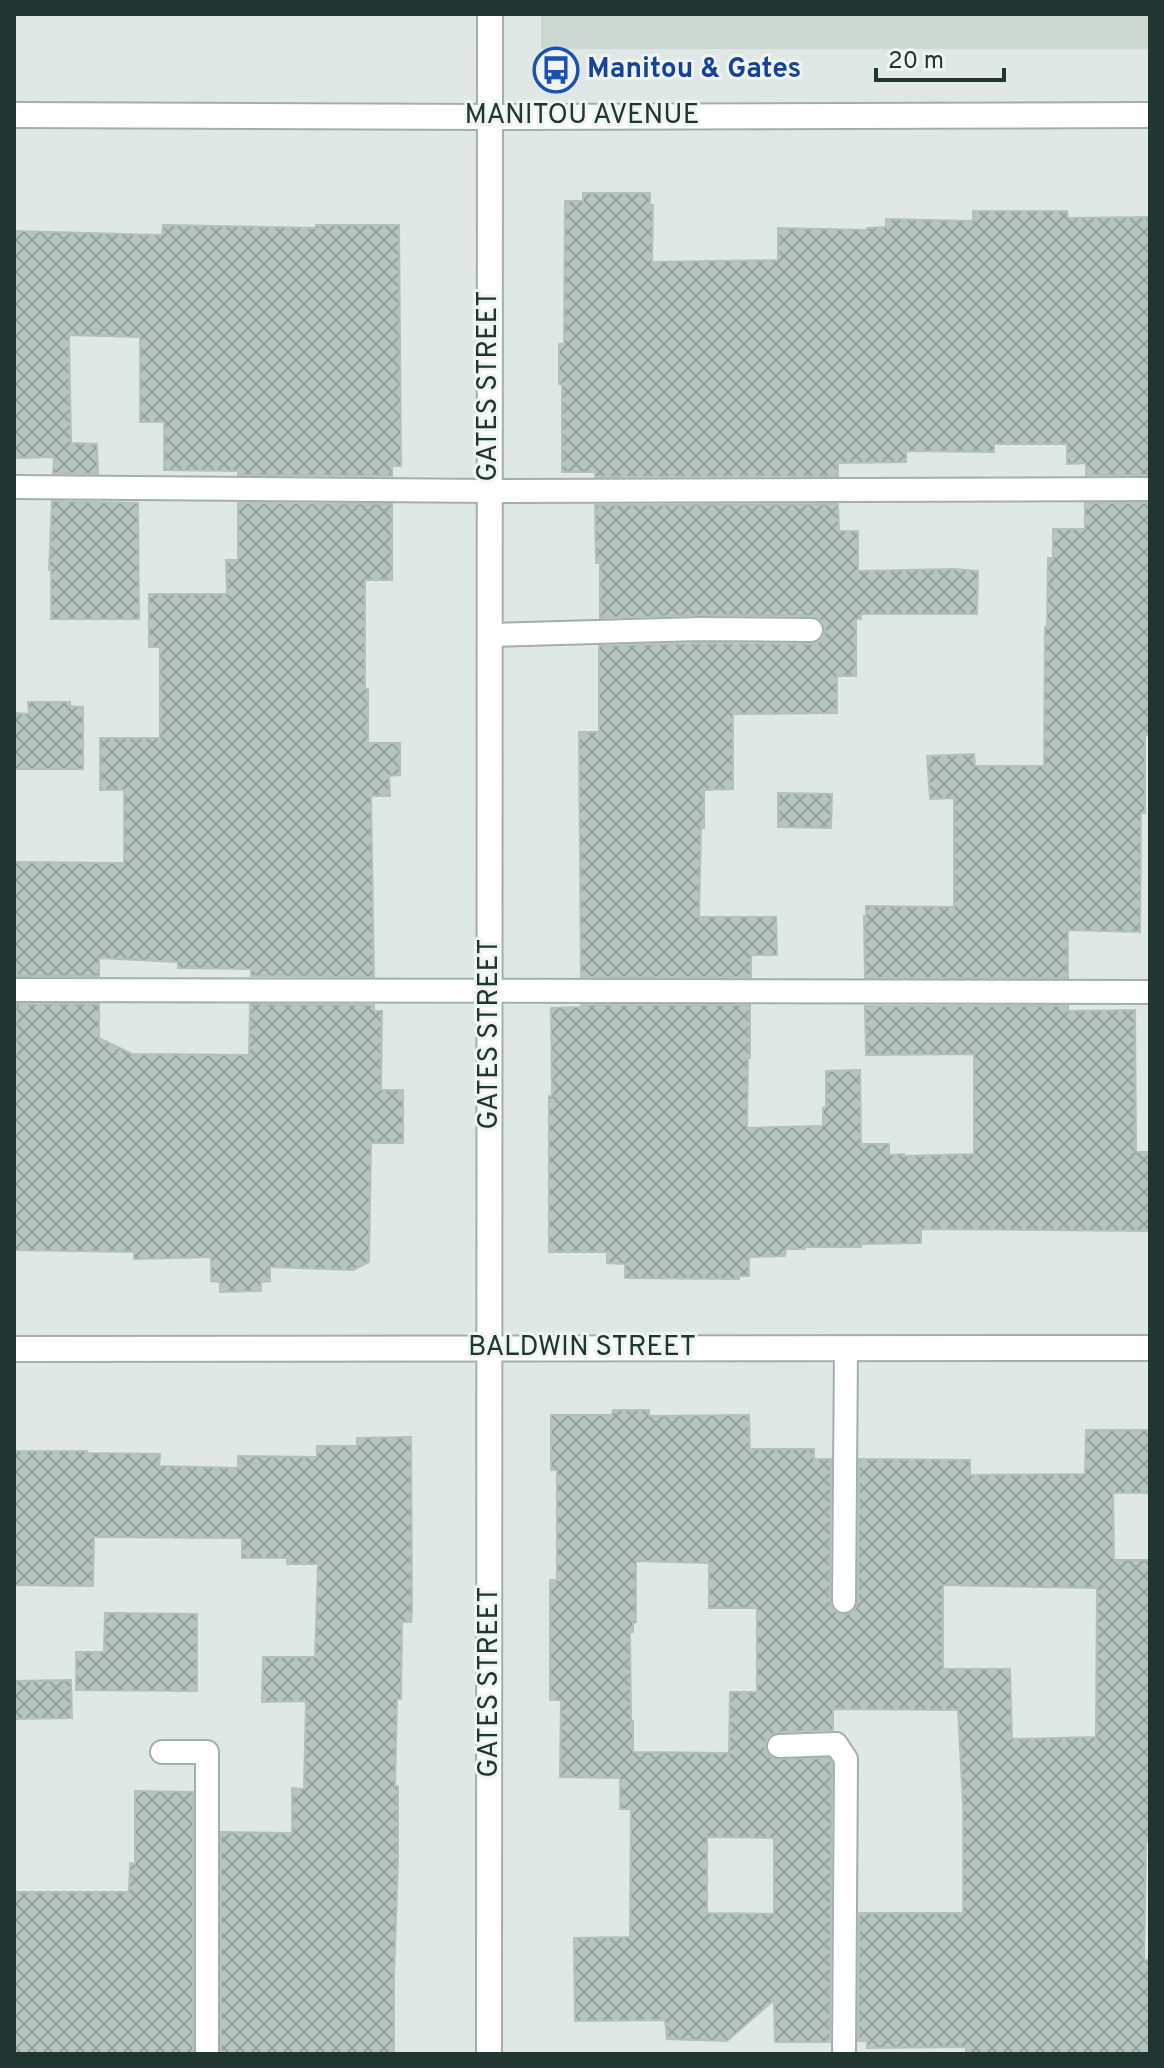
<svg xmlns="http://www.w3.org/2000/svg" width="1164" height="2068" font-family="Overpass,sans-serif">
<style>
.built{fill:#cdd8d3}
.building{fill:url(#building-cross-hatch);stroke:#b2c1bb;stroke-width:2;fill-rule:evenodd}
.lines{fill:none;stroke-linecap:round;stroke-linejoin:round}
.service-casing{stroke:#a3afab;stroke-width:26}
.minor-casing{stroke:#a3afab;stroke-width:28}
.service{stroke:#fff;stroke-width:22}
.minor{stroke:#fff;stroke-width:24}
.labels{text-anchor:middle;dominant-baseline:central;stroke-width:6;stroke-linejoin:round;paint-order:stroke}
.transit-label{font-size:28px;font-weight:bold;fill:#164399;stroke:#eef5f2;text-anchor:start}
.street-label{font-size:28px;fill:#223631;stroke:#eef5f2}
</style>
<defs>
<pattern id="building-cross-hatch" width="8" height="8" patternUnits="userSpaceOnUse" patternTransform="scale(2)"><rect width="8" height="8" fill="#b7c5c0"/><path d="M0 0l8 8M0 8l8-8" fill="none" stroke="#94a19d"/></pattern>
</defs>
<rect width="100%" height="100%" fill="#dfe8e4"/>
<!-- built -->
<rect class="built" x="541" y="14" width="609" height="35"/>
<!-- building -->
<g class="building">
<polygon points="583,193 650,193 650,205 653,205 652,262 778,260 778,228 867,230 867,228 886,227 886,219 973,221 973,211 1067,211 1068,218 1150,217 1149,475 1086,475 1086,463 1067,464 1067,444 994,444 994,452 906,451 906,462 838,463 838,476 595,477 595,472 562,472 562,384 559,384 559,344 564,344 565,201 583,201"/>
<polygon points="163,225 316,228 316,225 399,225 401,466 392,466 392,476 238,475 238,471 164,470 164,422 140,422 140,337 69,335 71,443 97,444 98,474 53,473 54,457 14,458 14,231 162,235"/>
<polygon points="52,501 138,503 139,619 51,619 51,570 49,570"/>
<polygon points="238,503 392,504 392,580 365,580 365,689 368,689 368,743 400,743 400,775 389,776 390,796 371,796 374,977 251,976 251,969 178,968 178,962 99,958 99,976 17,976 17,964 14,964 14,862 124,863 124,790 100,790 100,738 160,738 160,647 149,647 149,594 227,594 226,560 238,560"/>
<polygon points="1085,503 1149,503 1150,735 1145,735 1145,813 1141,813 1140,932 1068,930 1068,978 865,978 864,916 866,916 866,906 954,907 954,798 930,799 927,756 974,754 975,766 1044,766 1045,627 1047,627 1048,558 1053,558 1053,529 1085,529"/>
<polygon points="838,504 839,531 858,531 858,571 954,569 978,571 977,614 861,614 861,619 856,619 856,676 837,676 837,713 733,714 733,789 704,790 704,828 701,828 699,917 776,917 777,955 751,955 751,977 581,977 579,732 599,732 599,646 700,643 811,644 819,642 823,638 825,631 823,622 817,618 811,616 700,615 600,618 600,563 596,563 595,505"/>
<polygon points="28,702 70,702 70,706 83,707 83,769 14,769 14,713 29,714"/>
<polygon points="778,793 832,794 831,828 778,827"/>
<polygon points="16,1004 99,1004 99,1038 132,1054 249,1055 250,1004 374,1005 374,1011 382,1011 381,1090 403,1090 403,1143 371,1143 369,1262 353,1270 270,1267 270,1281 261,1282 261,1291 220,1292 220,1282 211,1281 211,1257 134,1259 134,1252 14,1250 14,1055 16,1055"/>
<polygon points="581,1005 750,1005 750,1058 748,1058 747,1128 823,1126 823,1108 826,1107 826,1071 860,1070 861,1144 889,1144 889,1155 904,1154 904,1156 974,1154 974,1054 866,1055 865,1006 1068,1006 1068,1011 1135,1010 1136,1152 1150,1152 1150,1231 921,1229 921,1243 861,1244 861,1247 805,1247 805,1249 786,1249 785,1256 749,1257 749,1276 739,1276 739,1279 625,1278 625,1264 607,1263 607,1252 549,1252 549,1096 552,1096 551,1008 581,1007"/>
<path d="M 613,1410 L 649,1410 L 649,1416 L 749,1415 L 750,1449 L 814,1449 L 814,1459 L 831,1459 L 830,1601 L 832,1609 L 838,1613 L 843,1615 L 852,1613 L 856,1607 L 858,1601 L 859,1459 L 970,1460 L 970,1475 L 1085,1474 L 1086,1430 L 1150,1430 L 1150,1493 L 1113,1493 L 1114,1560 L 1150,1560 L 1150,1841 L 1146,1841 L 1144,1960 L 1150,1960 L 1150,2054 L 966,2054 L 966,2047 L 867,2048 L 867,2041 L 858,2041 L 859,1913 L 963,1913 L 963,1804 L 958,1710 L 836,1709 L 833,1710 L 833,1730 L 778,1732 L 771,1735 L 766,1740 L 765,1746 L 767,1753 L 773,1759 L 829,1758 L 832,1763 L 830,2042 L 775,2042 L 774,2000 L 727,2041 L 667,2039 L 665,2020 L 575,2021 L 574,1938 L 630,1937 L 631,1809 L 620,1809 L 620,1778 L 560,1777 L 561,1700 L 550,1700 L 550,1580 L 557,1580 L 557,1470 L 551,1470 L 551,1415 L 612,1415 ZM 636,1561 L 709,1563 L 709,1608 L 757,1608 L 757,1692 L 730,1692 L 729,1753 L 633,1752 L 633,1721 L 631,1721 L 630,1632 L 633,1632 L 633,1623 L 636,1622 ZM 943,1585 L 1097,1588 L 1096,1737 L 1012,1739 L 1010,1669 L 943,1669 ZM 707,1837 L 774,1838 L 774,1914 L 707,1913 Z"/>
<polygon points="411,1437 412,1610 411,1622 402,1622 401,1699 397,1699 395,1786 398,1786 398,1864 394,1975 394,2054 221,2054 221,1832 292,1833 292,1788 304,1789 306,1701 262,1702 263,1657 315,1657 318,1564 287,1564 287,1558 242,1558 242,1538 94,1537 93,1586 14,1585 14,1451 87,1451 87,1453 160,1454 159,1466 238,1468 238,1456 317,1457 317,1446 357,1446 357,1438"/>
<polygon points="105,1613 197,1614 197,1691 76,1690 76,1652 104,1652"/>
<polygon points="71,1680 72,1718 14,1719 14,1681"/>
<polygon points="135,1791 193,1792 193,2053 14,2054 14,1892 129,1892 130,1863 135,1864"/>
</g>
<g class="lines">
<!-- service casing -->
<g class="service-casing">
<g id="service">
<polyline points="14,487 489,491 1150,489"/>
<polyline points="490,635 700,629 811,630"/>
<polyline points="14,990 1150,992"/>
<polyline points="844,1601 846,1348"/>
<polyline points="779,1746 836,1744 846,1759 844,2054"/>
<polyline points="162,1752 207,1752 207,2054"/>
</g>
</g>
<!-- minor casing -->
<g class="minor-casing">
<g id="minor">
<polyline points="14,115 489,117 1150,115"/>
<polyline points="14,1349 1150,1348"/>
<polyline points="489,2054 490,14"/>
</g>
</g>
<!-- service -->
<use href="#service" class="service"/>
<!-- minor -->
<use href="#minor" class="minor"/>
</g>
<!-- icons -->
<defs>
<g id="bus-ring" transform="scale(2.3)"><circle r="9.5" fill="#eef5f2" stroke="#1a4fb4" stroke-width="1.5"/><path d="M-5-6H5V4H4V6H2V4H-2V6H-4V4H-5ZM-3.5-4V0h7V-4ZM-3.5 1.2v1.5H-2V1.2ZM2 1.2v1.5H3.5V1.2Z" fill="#1a4fb4"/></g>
</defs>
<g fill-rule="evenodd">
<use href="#bus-ring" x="556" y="70"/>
</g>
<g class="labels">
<!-- transit labels -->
<g class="transit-label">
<text x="587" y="70">Manitou &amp; Gates</text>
</g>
<!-- street labels -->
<g class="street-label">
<text x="582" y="116">MANITOU AVENUE</text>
<text transform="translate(489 386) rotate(-90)">GATES STREET</text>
<text transform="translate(490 1034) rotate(-90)">GATES STREET</text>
<text x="582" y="1348">BALDWIN STREET</text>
<text transform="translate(490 1682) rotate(-90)">GATES STREET</text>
</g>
</g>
<!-- border -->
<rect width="1164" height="2068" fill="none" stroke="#223631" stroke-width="32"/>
<!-- scale -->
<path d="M876 68v12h128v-12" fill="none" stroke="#223631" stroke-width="4"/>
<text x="888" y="68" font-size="24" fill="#223631" stroke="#eef5f2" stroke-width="6" paint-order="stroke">20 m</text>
</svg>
